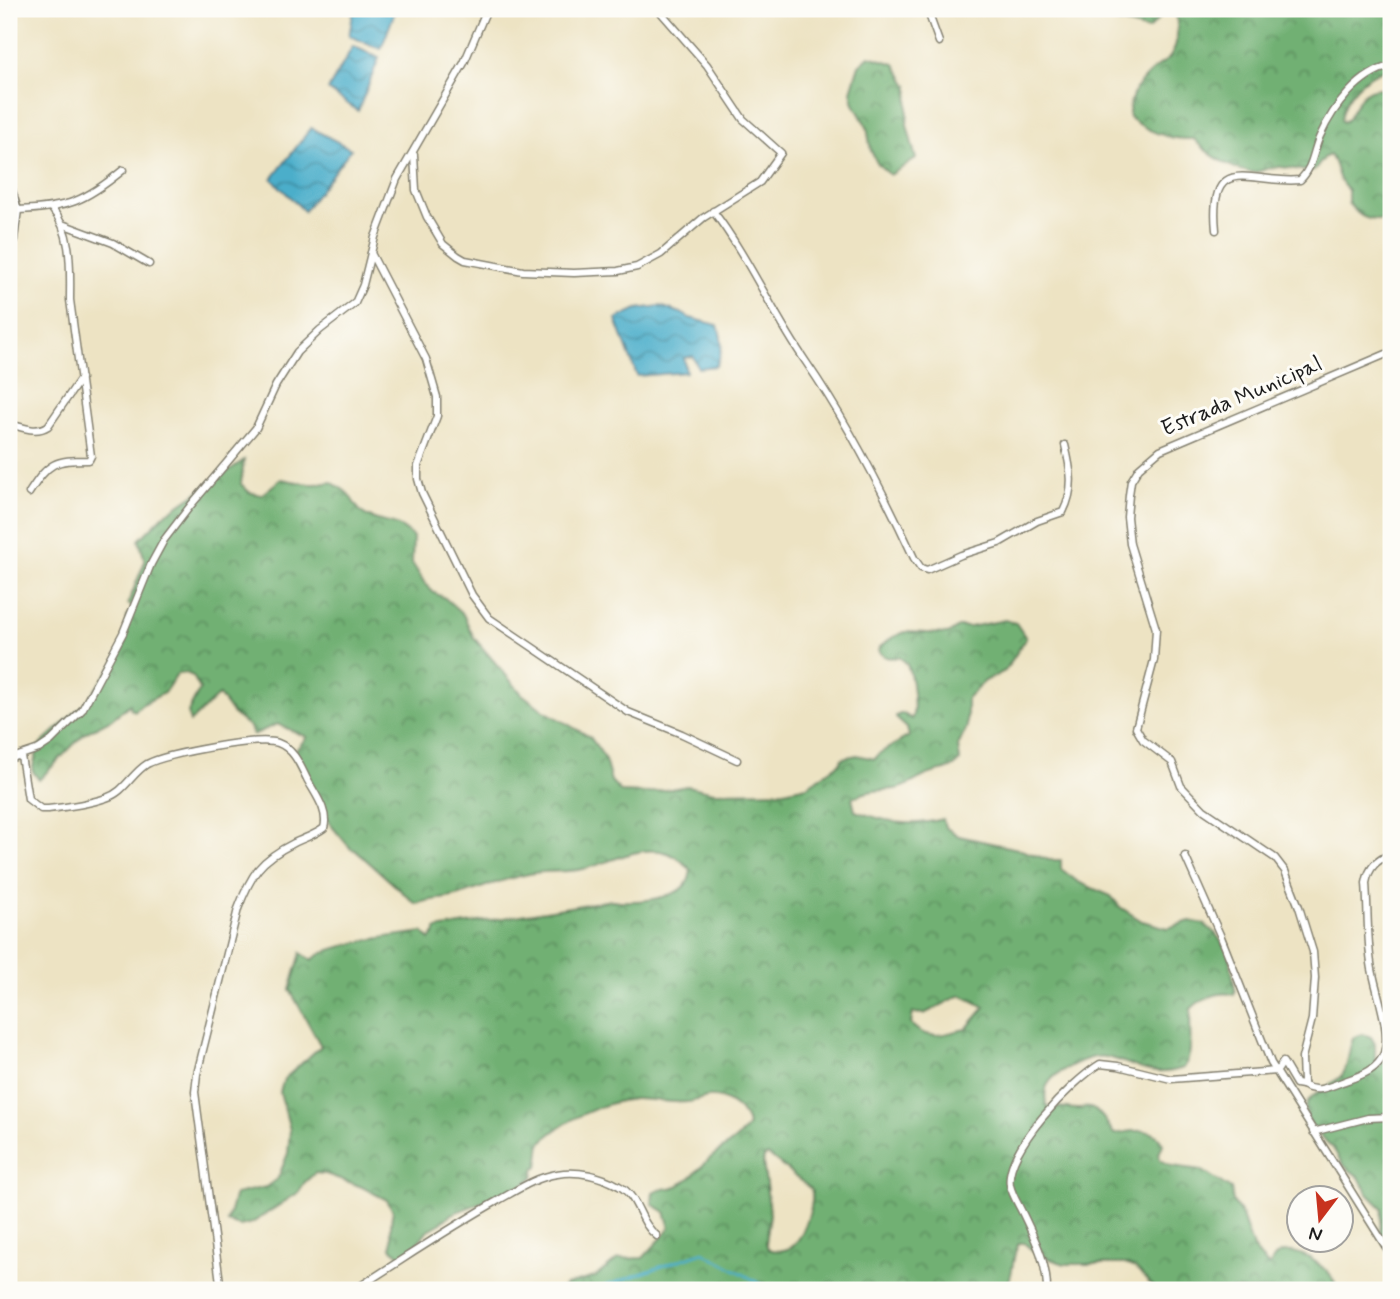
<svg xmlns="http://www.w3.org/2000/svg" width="1400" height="1299" font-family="Mynerve,sans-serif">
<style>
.forest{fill:url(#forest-crowns);stroke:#466648;stroke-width:2;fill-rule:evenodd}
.water{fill:url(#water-waves);stroke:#346573;stroke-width:2}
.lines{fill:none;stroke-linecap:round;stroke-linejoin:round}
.stream{stroke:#4baeca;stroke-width:2.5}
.minor-casing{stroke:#848070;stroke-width:9}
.minor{stroke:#fff;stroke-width:6}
.labels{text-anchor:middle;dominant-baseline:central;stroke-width:6;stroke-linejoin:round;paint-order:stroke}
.street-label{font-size:23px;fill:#1c1c1c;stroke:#fdfcf7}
</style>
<defs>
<pattern id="forest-crowns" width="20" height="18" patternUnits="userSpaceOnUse" patternTransform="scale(1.75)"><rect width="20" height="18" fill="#71b073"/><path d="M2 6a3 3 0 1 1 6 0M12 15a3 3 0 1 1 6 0" fill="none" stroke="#5c8e5e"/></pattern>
<pattern id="water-waves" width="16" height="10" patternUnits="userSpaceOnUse" patternTransform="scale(1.75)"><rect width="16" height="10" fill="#4baeca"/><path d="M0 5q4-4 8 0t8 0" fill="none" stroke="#3e8da3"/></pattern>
</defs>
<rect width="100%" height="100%" fill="#fdfcf7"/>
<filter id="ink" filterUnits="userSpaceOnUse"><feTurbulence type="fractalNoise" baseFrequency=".0143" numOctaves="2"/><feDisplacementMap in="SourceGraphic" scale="14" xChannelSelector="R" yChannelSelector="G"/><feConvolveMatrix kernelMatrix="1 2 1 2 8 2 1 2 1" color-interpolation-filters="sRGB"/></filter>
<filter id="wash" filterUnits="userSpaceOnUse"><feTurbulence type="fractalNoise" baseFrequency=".00686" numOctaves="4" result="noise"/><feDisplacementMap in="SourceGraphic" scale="28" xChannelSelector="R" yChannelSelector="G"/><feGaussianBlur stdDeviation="1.57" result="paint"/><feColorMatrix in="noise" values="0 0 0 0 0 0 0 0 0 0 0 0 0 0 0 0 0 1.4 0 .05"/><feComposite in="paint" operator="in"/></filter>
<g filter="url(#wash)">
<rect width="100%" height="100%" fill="#ede3c3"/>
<!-- forest -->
<g class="forest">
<polygon points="1105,9 1172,9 1164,13 1148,30 1109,20"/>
<path d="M 1175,9 L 1391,9 L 1391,68 C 1366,73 1344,93 1341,120 L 1343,122 L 1347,120 C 1359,99 1363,84 1391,89 L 1391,177 L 1386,198 L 1391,210 L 1391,221 C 1369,220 1363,221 1348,203 L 1348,190 C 1335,179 1339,168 1330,155 L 1325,157 L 1314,171 C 1300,171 1294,168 1281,167 C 1273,165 1263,171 1255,172 C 1237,174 1206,153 1194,139 C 1169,140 1149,133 1129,117 C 1128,95 1140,80 1157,67 C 1161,63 1167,61 1170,57 C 1180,43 1178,24 1175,9 Z"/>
<polygon points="869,56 895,64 909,87 907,125 916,159 890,175 877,163 871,151 867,127 854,104 851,91 859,65"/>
<path d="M 244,460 L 241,484 L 249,492 L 261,495 L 281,479 C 299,482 312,487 331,482 C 337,486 344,489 349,495 C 355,503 358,512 367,516 C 387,526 394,518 413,537 L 412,563 L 426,585 L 434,593 L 445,598 L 463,614 L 474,638 L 522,694 L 543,710 L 590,737 L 604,757 L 611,781 L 621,792 L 648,793 L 687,786 L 714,792 L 784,791 L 807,786 L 840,763 L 842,758 L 857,755 L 875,759 L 880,753 L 909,736 L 907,728 L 896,718 L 896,716 L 902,713 L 912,719 C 916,709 912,674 907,665 C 906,661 901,659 899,657 C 889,658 885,659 879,651 L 880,647 L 893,637 L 905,632 L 948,634 L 958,627 L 970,627 L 1005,620 L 1016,623 L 1026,638 L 1005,671 L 985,681 L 967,698 L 967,727 L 958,746 L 960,761 C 950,772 938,770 925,776 C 917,779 909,786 900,788 C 881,792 871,788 852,798 L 855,811 C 891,822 905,828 943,819 L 945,827 L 959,836 L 1018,849 L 1049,860 L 1061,860 L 1061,869 L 1078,882 L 1111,896 L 1120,907 L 1142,921 L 1168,928 L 1190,921 L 1204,924 L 1214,932 L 1229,951 L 1235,990 L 1234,995 C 1220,990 1200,999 1191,1009 C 1188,1030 1195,1050 1184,1068 C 1146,1080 1138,1063 1105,1057 C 1091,1054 1055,1071 1048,1084 C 1044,1090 1045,1098 1046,1105 L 1050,1108 C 1065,1105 1067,1110 1079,1109 C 1087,1109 1082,1106 1090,1108 C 1101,1111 1108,1125 1114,1134 C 1132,1131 1155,1125 1163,1144 L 1159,1154 L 1160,1160 L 1172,1166 L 1201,1170 L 1231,1189 L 1233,1201 L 1242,1216 L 1253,1248 L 1268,1266 L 1271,1264 C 1282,1235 1327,1264 1335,1283 L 1332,1290 L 1156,1290 L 1135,1268 L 1125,1264 L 1065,1264 L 1038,1255 L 1024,1243 L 1019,1243 C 1012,1254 1014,1269 1009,1281 L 1014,1290 L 560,1290 L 566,1285 L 595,1277 L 618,1259 L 643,1258 L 667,1232 L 670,1228 L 665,1212 L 652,1204 L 653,1192 C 660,1187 666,1190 674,1187 C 690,1182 701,1165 714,1155 C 726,1146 739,1139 748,1126 C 747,1111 724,1095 708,1097 C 701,1098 694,1102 687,1102 C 669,1104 650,1098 633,1099 C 604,1102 561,1121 541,1143 L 538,1167 L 535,1167 L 533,1177 L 520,1188 L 451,1214 L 441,1223 L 427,1231 L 412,1250 L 401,1256 L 391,1248 C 392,1234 389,1224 393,1211 L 387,1200 L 362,1187 L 326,1174 L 315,1173 L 305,1182 L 299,1192 L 252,1223 L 240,1226 L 227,1222 L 235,1194 L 266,1187 L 278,1178 L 288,1153 L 290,1130 L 280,1092 L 284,1079 L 321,1046 L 290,990 L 301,953 L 312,960 C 329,943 398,935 423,932 L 430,940 L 436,932 L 436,929 L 612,900 C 631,903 677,901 688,881 C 690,878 690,874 691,870 C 683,861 673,853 660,851 C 634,847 607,864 583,869 C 565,873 547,870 529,874 C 506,878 485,887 463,894 C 448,900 431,898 416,904 L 355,850 L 351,849 L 329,823 L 295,756 L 295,751 L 307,737 L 277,724 L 253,735 L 250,727 L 232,713 L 219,695 L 190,722 L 188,712 L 200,689 L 193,676 L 186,673 L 177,674 L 164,693 L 141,705 L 135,711 L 131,709 L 130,704 L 112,719 L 85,733 L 39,780 L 32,770 L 39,746 L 87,701 L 122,653 L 126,638 L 127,616 L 135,609 L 128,604 L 145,561 L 139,540 L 163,516 ZM 961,995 L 985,1007 L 966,1029 C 944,1033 928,1043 911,1024 L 913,1013 L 924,1014 ZM 768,1155 L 811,1189 C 816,1202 804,1233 795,1244 C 788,1251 776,1252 768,1249 L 766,1243 L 770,1214 L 763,1162 L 764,1157 Z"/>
<path d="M 1391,1029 L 1391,1252 L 1380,1238 L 1382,1208 L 1367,1193 L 1359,1177 L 1343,1165 L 1333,1148 L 1317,1133 L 1308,1120 L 1305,1110 C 1307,1093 1331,1088 1342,1075 C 1350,1066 1347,1049 1354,1037 L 1363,1034 L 1371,1037 L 1375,1044 L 1375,1062 L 1380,1066 L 1388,1052 Z"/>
</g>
<!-- water -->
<g class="water">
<polygon points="354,9 396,9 381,49 349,36"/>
<polygon points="353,46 379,58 358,111 328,90"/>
<polygon points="311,128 351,149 304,211 272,179"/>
<path d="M 660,306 L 681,313 L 690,318 L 718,325 C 723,342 723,350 716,366 L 698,368 L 693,356 L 684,358 L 686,372 L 637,376 L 616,319 L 637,309 Z"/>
</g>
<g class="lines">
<!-- stream -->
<polyline class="stream" points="594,1290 703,1252 772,1290"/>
</g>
</g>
<g filter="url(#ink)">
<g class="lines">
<!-- minor casing -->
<g class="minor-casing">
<g id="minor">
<polyline points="927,9 939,42"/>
<polyline points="414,155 416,190 427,217 443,244 458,256 465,260 523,271 574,273 618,271 637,267 661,254 703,218 760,182 781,153 743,119 707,65 658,9"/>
<polyline points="9,180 18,210 9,276"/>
<path d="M 18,210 C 68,208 84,202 123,170"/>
<path d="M 713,211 C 749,258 772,313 806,362 C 848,423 883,491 914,558 L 921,568 L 927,570 L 961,555 L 999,543 L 1037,521 L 1063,512 C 1075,488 1071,470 1065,445"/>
<polyline points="62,224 113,243 149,264"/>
<path d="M 1216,230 C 1208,150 1253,185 1300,180 C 1313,168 1313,151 1320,136 C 1333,107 1359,73 1391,66"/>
<polyline points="371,253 426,359 437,397 437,416 418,466 418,479 422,493 472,595 489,618 628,712 682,734 737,760"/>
<path d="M 9,424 C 22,427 36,434 48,426 L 81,378"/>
<path d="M 29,493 C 49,462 54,460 89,460 L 91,456 L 70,300 C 70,270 73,233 52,209"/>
<path d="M 21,756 L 28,799 L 41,809 L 48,809 C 67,807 88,804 106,798 C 125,792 131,774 147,764 C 165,754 259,736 278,743 C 294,749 300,765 307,779 C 315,794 329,811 324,828 C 315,835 304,838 294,843 C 260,860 251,874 238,909 L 197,1074 L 195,1092 L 221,1290"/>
<polyline points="9,759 39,749 51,741 82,710 123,633 151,564 164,540 191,505 256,428 276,385 297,352 320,330 355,303 363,285 375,237 397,179 464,63 487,9"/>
<polyline points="1185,856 1221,937 1271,1063 1391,1255"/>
<polyline points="1277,1071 1283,1062 1296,1084 1302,1085 1303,1083 1302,1058 1312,1019 1315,978 1313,952 1299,907 1285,871 1275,858 1204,810 1181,786 1172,762 1143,740 1136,728 1154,660 1156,629 1130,544 1127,517 1129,495 1131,481 1139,468 1160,450 1391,352"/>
<path d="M 1302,1085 C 1317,1093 1327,1088 1342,1082 C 1359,1076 1378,1071 1384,1053 C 1392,1030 1374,988 1371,963 C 1367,937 1368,909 1366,883 C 1369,866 1377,861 1391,853"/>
<polyline points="1313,1132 1368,1118 1391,1117"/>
<path d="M 354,1290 C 402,1260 449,1228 499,1200 C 517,1190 536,1177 557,1174 C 578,1170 601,1176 619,1186 C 639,1196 639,1223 657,1236"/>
<path d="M 1047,1290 C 1047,1262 1035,1239 1023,1214 C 1019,1205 1012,1195 1010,1185 C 1004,1150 1072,1081 1100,1064 L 1118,1066 L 1171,1079 L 1277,1071"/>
</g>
</g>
<!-- minor -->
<use href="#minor" class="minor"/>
</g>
</g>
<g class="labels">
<!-- street labels -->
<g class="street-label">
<text transform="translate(1242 397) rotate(-23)">Estrada Municipal</text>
</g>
</g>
<!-- margin -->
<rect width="1400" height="1299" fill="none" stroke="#fdfcf7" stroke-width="35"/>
<!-- north arrow -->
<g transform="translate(1320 1219) rotate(196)"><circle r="33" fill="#fdfcf7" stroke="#a3a29f" stroke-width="2"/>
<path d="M0-5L12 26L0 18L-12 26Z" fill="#c8321e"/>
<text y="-10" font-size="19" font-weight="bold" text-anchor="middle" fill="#1c1c1c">N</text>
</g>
</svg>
